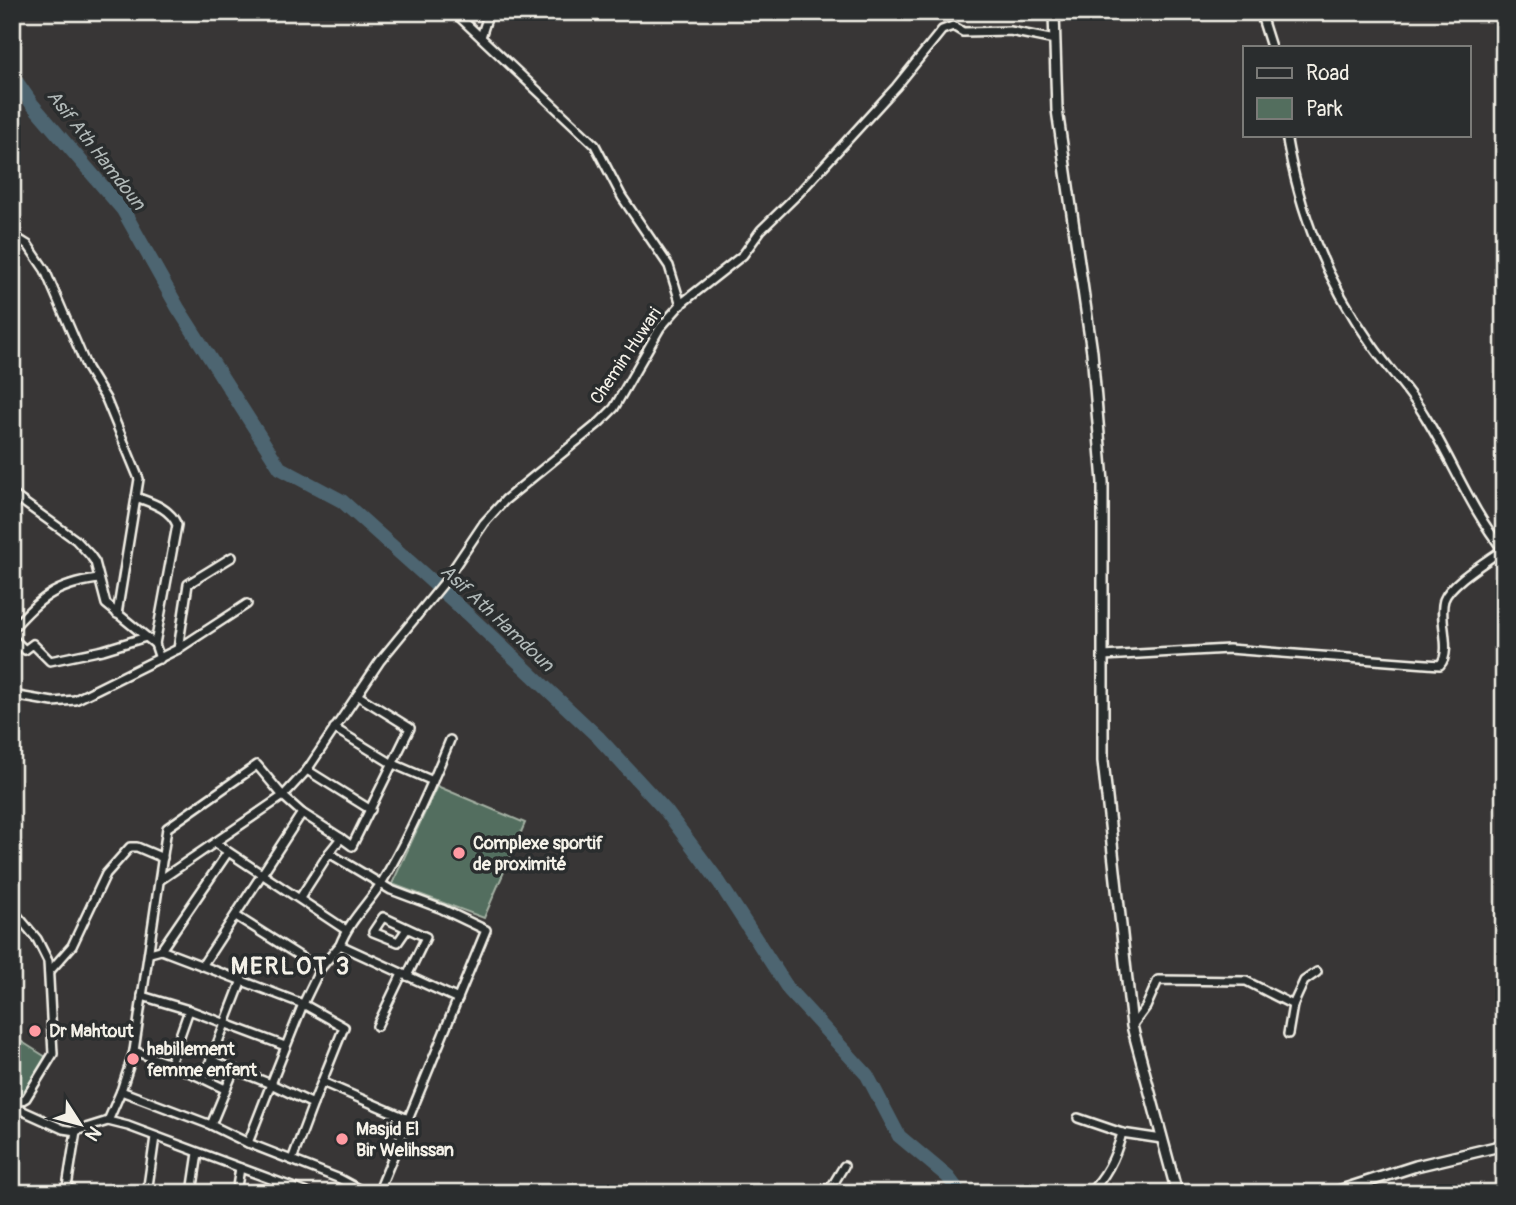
<svg xmlns="http://www.w3.org/2000/svg" width="1516" height="1205" font-family="Pangolin,sans-serif">
<style>
.green{fill:#536e5e;stroke:#a4b0a3;stroke-width:2}
.lines{fill:none;stroke-linecap:round;stroke-linejoin:round}
.river{stroke:#4d6571;stroke-width:14}
.minor-casing{stroke:#f4f1e8;stroke-width:12}
.tertiary-casing{stroke:#f4f1e8;stroke-width:14}
.minor{stroke:#2a2d2e;stroke-width:7}
.tertiary{stroke:#2a2d2e;stroke-width:9}
.poi-dot{fill:#ff9aa2;stroke:#2a2d2e;stroke-width:2.5}
.labels{text-anchor:middle;dominant-baseline:central;stroke-width:7;stroke-linejoin:round;paint-order:stroke}
.street-label{font-size:18px;fill:#f4f1e8;stroke:#2a2d2e}
.poi-label{font-size:18px;font-weight:bold;fill:#f4f1e8;stroke:#2a2d2e;text-anchor:start}
.water-label{font-size:19px;font-style:italic;fill:#b1b9b8;stroke:#2a2d2e}
.district-label{font-size:24px;font-weight:bold;letter-spacing:2px;fill:#f4f1e8;stroke:#2a2d2e}
</style>
<rect width="100%" height="100%" fill="#383636"/>
<filter id="ink" filterUnits="userSpaceOnUse"><feTurbulence type="fractalNoise" baseFrequency=".0143" numOctaves="2"/><feDisplacementMap in="SourceGraphic" scale="14" xChannelSelector="R" yChannelSelector="G"/><feConvolveMatrix kernelMatrix="1 2 1 2 8 2 1 2 1" color-interpolation-filters="sRGB"/></filter>
<g filter="url(#ink)">
<!-- green -->
<g class="green">
<polygon points="437,786 525,823 484,918 392,884"/>
<polygon points="19,1040 46,1057 20,1099 12,1094 12,1051"/>
</g>
<g class="lines">
<!-- river -->
<polyline class="river" points="12,75 32,104 123,210 178,308 280,468 342,501 459,606 598,737 666,811 719,882 789,990 867,1075 899,1136 948,1177 960,1193"/>
<!-- minor casing -->
<g class="minor-casing">
<g id="minor">
<polyline points="454,12 595,145 622,197 669,266 681,305"/>
<polyline points="1260,12 1271,47"/>
<polyline points="481,37 489,12"/>
<path d="M 1286,135 C 1300,215 1325,278 1372,345 C 1389,370 1411,392 1426,418 C 1453,462 1471,510 1504,551"/>
<polyline points="12,235 28,245 45,270 87,368 106,399 139,479 117,614"/>
<polyline points="12,494 76,540 90,555 95,562 106,604 155,644"/>
<path d="M 136,497 C 152,503 170,508 177,525 L 155,644 L 160,659"/>
<path d="M 12,629 C 41,598 54,585 98,579"/>
<polyline points="12,638 25,650 33,644 50,661 103,650 146,637"/>
<polyline points="178,649 188,584 232,557"/>
<path d="M 1103,656 L 1229,649 L 1440,665 C 1453,651 1438,619 1444,600 C 1450,583 1487,561 1502,550"/>
<polyline points="12,695 53,702 75,700 178,649 247,604"/>
<polyline points="334,728 391,763 433,781"/>
<polyline points="307,770 371,810"/>
<polyline points="341,838 302,813 283,796 307,770 380,661 443,584 484,523 505,500 599,423 614,408 660,328 682,303 743,255 761,230 799,193 896,87 942,30 953,26 963,32 1010,31 1055,40"/>
<polyline points="215,843 346,930"/>
<polyline points="329,853 341,838 352,846 410,728 357,695"/>
<polyline points="300,898 329,853 391,890 442,909 486,930 378,1193"/>
<polyline points="12,909 37,939 48,961 53,1054 26,1098 12,1106"/>
<polyline points="236,916 320,969"/>
<polyline points="407,929 398,942 373,932 383,917 426,937 407,976"/>
<path d="M 340,945 C 349,921 368,904 382,882 C 409,837 430,789 450,740"/>
<polyline points="161,950 228,852"/>
<polyline points="150,953 161,950 303,1004 320,969 340,945 458,999"/>
<polyline points="202,966 302,813"/>
<polyline points="49,972 72,946 106,874 130,847 137,847 163,858"/>
<polyline points="242,980 211,1060 271,1084 303,1004 344,1027 313,1104"/>
<polyline points="142,996 189,1010 285,1046"/>
<polyline points="1293,1005 1304,981 1317,972"/>
<polyline points="377,1026 402,974"/>
<polyline points="1132,1026 1146,1007 1158,980 1246,981 1293,1005 1288,1034"/>
<polyline points="134,1051 170,1064 202,1078 211,1060"/>
<polyline points="170,1064 189,1010"/>
<polyline points="202,1078 225,1089"/>
<polyline points="322,1082 408,1119"/>
<polyline points="121,1091 134,1051 167,828 257,765 283,796 160,880"/>
<polyline points="12,1106 63,1129 76,1131 108,1121 128,1126 308,1193"/>
<polyline points="1078,1118 1122,1133 1162,1139"/>
<polyline points="108,1121 121,1091 211,1125 248,1143 271,1084 313,1104 292,1160"/>
<polyline points="211,1125 234,1070"/>
<polyline points="248,1143 340,1179 366,1193"/>
<polyline points="66,1193 76,1131"/>
<polyline points="147,1193 155,1137"/>
<polyline points="192,1193 198,1153"/>
<polyline points="236,1193 240,1168"/>
<polyline points="818,1193 832,1186 844,1166"/>
<path d="M 1089,1193 C 1106,1177 1116,1156 1122,1133"/>
</g>
</g>
<!-- tertiary casing -->
<g class="tertiary-casing">
<g id="tertiary">
<polyline points="1054,12 1057,110 1092,352 1103,482 1103,761 1132,1026 1177,1193"/>
<polyline points="1332,1193 1416,1166 1504,1145"/>
</g>
</g>
<!-- minor -->
<use href="#minor" class="minor"/>
<!-- tertiary -->
<use href="#tertiary" class="tertiary"/>
</g>
</g>
<!-- markers -->
<g class="poi-dot">
<circle cx="459" cy="853" r="7"/>
<circle cx="35" cy="1031" r="7"/>
<circle cx="133" cy="1059" r="7"/>
<circle cx="342" cy="1139" r="7"/>
</g>
<g class="labels">
<!-- street labels -->
<g class="street-label">
<text transform="translate(626 356) rotate(-56)">Chemin Huwari</text>
</g>
<!-- poi labels -->
<g class="poi-label">
<text x="473" y="843">Complexe sportif<tspan x="473" dy="21">de proximité</tspan></text>
<text x="49" y="1031">Dr Mahtout</text>
<text x="147" y="1049">habillement<tspan x="147" dy="21">femme enfant</tspan></text>
<text x="356" y="1129">Masjid El<tspan x="356" dy="21">Bir Welihssan</tspan></text>
</g>
<!-- water labels -->
<g class="water-label">
<text transform="translate(96 150) rotate(52)">Asif Ath Hamdoun</text>
<text transform="translate(497 618) rotate(43)">Asif Ath Hamdoun</text>
</g>
<!-- district labels -->
<g class="district-label">
<text x="291" y="966">MERLOT 3</text>
</g>
</g>
<!-- margin -->
<rect width="1516" height="1205" fill="none" stroke="#2a2d2e" stroke-width="42"/>
<rect x="21" y="21" width="1474" height="1163" fill="none" stroke="#f4f1e8" stroke-width="2.5" filter="url(#ink)"/>
<!-- legend -->
<rect x="1243" y="46" width="228" height="91" fill="#2a2d2e" stroke="#7b7b78" stroke-width="2"/>
<rect x="1257" y="68" width="35" height="10" fill="#2a2d2e" stroke="#7b7b78" stroke-width="2"/>
<text x="1306" y="80" font-size="21" fill="#f4f1e8">Road</text>
<rect x="1257" y="98" width="35" height="21" fill="#536e5e" stroke="#7b7b78" stroke-width="2"/>
<text x="1306" y="116" font-size="21" fill="#f4f1e8">Park</text>
<!-- north arrow -->
<g transform="translate(80 1124) rotate(126)" stroke="#2a2d2e" stroke-width="5" paint-order="stroke">
<path d="M0-5L12 26L0 18L-12 26Z" fill="#f4f1e8"/>
<text y="-10" font-size="19" font-weight="bold" text-anchor="middle" fill="#f4f1e8">N</text>
</g>
</svg>
